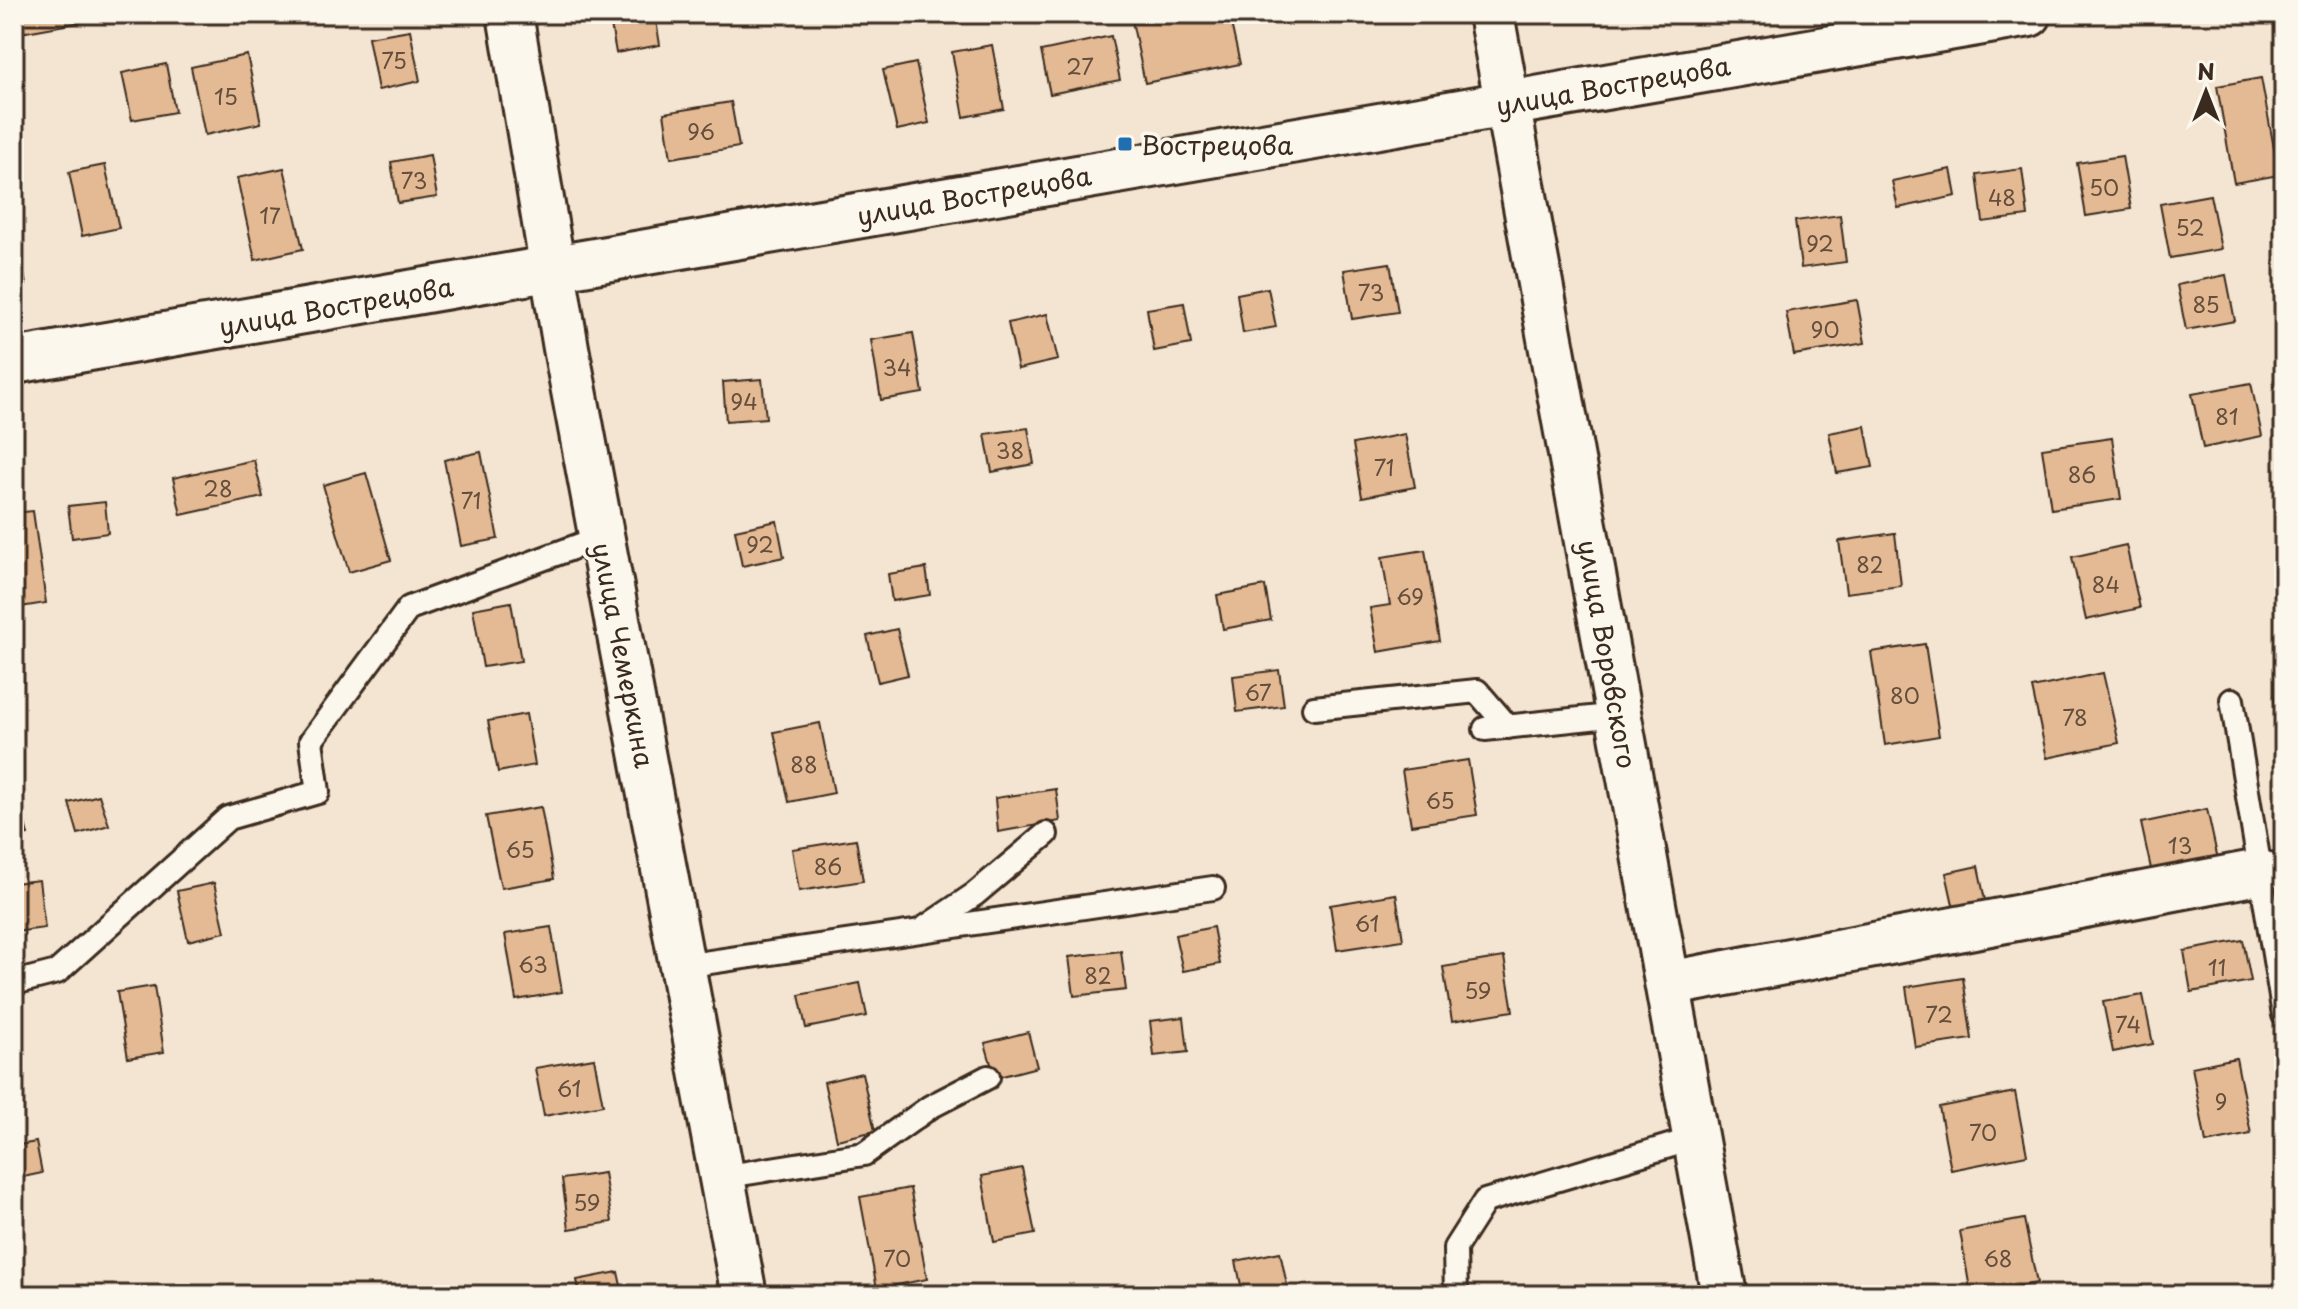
<svg xmlns="http://www.w3.org/2000/svg" width="2298" height="1309" font-family="'Playpen Sans',sans-serif">
<style>
.building{fill:#e4ba94;stroke:#3b2a1e;stroke-width:2}
.lines{fill:none;stroke-linecap:round;stroke-linejoin:round}
.service-casing{stroke:#3b2a1e;stroke-width:28}
.minor-casing{stroke:#3b2a1e;stroke-width:50}
.tertiary-casing{stroke:#3b2a1e;stroke-width:50}
.primary-casing{stroke:#3b2a1e;stroke-width:50}
.service{stroke:#fbf7ec;stroke-width:22}
.minor{stroke:#fbf7ec;stroke-width:44}
.tertiary{stroke:#fbf7ec;stroke-width:44}
.primary{stroke:#fbf7ec;stroke-width:44}
.poi-dot{fill:#1f6fb2;stroke:#fbf7ec;stroke-width:3}
.labels{text-anchor:middle;dominant-baseline:central;stroke-width:7;stroke-linejoin:round;paint-order:stroke}
.number-label{font-size:22px;fill:#654e3c}
.street-label{font-size:26px;fill:#3b2a1e;stroke:#fbf7ec}
.poi-label{font-size:26px;fill:#3b2a1e;stroke:#fbf7ec;text-anchor:start}
</style>
<rect width="100%" height="100%" fill="#f4e5d2"/>
<filter id="ink" filterUnits="userSpaceOnUse"><feTurbulence type="fractalNoise" baseFrequency=".0125" numOctaves="2"/><feDisplacementMap in="SourceGraphic" scale="16" xChannelSelector="R" yChannelSelector="G"/><feConvolveMatrix kernelMatrix="1 2 1 2 8 2 1 2 1" color-interpolation-filters="sRGB"/></filter>
<g filter="url(#ink)">
<!-- building -->
<g class="building">
<polygon points="17,14 80,14 82,22 20,33"/>
<polygon points="609,14 655,14 660,45 616,53"/>
<polygon points="1010,14 1053,14 1012,23"/>
<polygon points="1165,14 1229,14 1240,64 1145,83 1132,21"/>
<polygon points="410,30 420,81 378,90 368,37"/>
<polygon points="1111,36 1120,80 1050,94 1041,51"/>
<polygon points="992,45 1004,109 964,117 952,52"/>
<polygon points="247,55 261,123 205,135 191,67"/>
<polygon points="916,63 929,123 897,130 883,70"/>
<polygon points="166,64 175,112 132,120 122,73"/>
<polygon points="2261,78 2279,175 2234,183 2217,86"/>
<polygon points="731,102 739,147 671,158 664,113"/>
<polygon points="430,155 437,197 398,203 391,162"/>
<polygon points="2122,156 2131,209 2086,216 2077,163"/>
<polygon points="105,165 119,228 82,236 69,172"/>
<polygon points="284,168 303,249 255,260 237,178"/>
<polygon points="1951,169 1956,196 1898,208 1892,181"/>
<polygon points="2022,169 2028,216 1983,222 1977,175"/>
<polygon points="2210,195 2221,249 2170,258 2160,204"/>
<polygon points="1840,215 1846,262 1801,268 1795,221"/>
<polygon points="20,252 26,285 14,286 14,253"/>
<polygon points="1390,263 1398,312 1352,319 1344,270"/>
<polygon points="2226,275 2235,321 2186,330 2177,285"/>
<polygon points="1268,288 1276,327 1243,333 1237,294"/>
<polygon points="1857,300 1865,343 1794,355 1786,312"/>
<polygon points="1184,303 1191,344 1154,351 1147,309"/>
<polygon points="1047,314 1058,360 1018,369 1008,323"/>
<polygon points="913,333 923,393 881,400 871,340"/>
<polygon points="762,379 766,418 726,421 723,382"/>
<polygon points="2251,383 2262,436 2203,448 2192,394"/>
<polygon points="1865,426 1873,467 1837,473 1829,433"/>
<polygon points="1028,428 1034,464 992,472 985,434"/>
<polygon points="1405,434 1415,487 1362,497 1353,444"/>
<polygon points="2112,438 2121,499 2051,509 2042,448"/>
<polygon points="481,452 498,539 461,546 444,460"/>
<polygon points="254,460 263,497 181,515 173,478"/>
<polygon points="366,473 391,560 349,572 323,485"/>
<polygon points="105,502 108,533 72,538 68,506"/>
<polygon points="33,511 46,603 14,608 14,513"/>
<polygon points="777,521 784,557 742,566 735,530"/>
<polygon points="1895,533 1901,586 1846,593 1839,541"/>
<polygon points="2126,545 2140,608 2086,620 2072,557"/>
<polygon points="1425,550 1440,641 1378,652 1370,608 1390,605 1382,557"/>
<polygon points="926,568 930,595 892,601 888,574"/>
<polygon points="1265,586 1271,620 1223,629 1217,595"/>
<polygon points="511,602 521,661 483,667 473,609"/>
<polygon points="897,629 908,675 878,682 867,636"/>
<polygon points="1925,644 1939,736 1885,745 1871,652"/>
<polygon points="1279,670 1284,706 1237,712 1233,676"/>
<polygon points="2103,673 2119,743 2047,758 2032,688"/>
<polygon points="2284,696 2284,761 2274,697"/>
<polygon points="526,714 535,765 498,772 488,721"/>
<polygon points="820,723 834,793 789,802 774,732"/>
<polygon points="1468,760 1477,815 1411,825 1402,770"/>
<polygon points="14,779 28,835 14,839"/>
<polygon points="1056,789 1060,821 998,832 995,798"/>
<polygon points="99,795 109,825 78,834 69,803"/>
<polygon points="541,807 554,879 501,888 486,816"/>
<polygon points="2207,809 2219,864 2153,878 2141,823"/>
<polygon points="856,839 863,881 799,891 792,849"/>
<polygon points="1978,866 1989,920 1958,927 1946,873"/>
<polygon points="39,880 45,928 14,932 14,883"/>
<polygon points="214,883 225,932 188,941 177,891"/>
<polygon points="1396,894 1403,940 1337,950 1330,905"/>
<polygon points="551,927 562,992 516,1000 505,934"/>
<polygon points="1213,927 1220,964 1183,971 1175,935"/>
<polygon points="2243,940 2251,981 2191,992 2184,951"/>
<polygon points="1121,951 1126,990 1074,996 1069,957"/>
<polygon points="1504,957 1513,1011 1452,1021 1443,967"/>
<polygon points="1963,978 1972,1039 1915,1047 1906,987"/>
<polygon points="860,983 867,1016 806,1028 799,995"/>
<polygon points="154,986 164,1052 128,1058 117,992"/>
<polygon points="2143,995 2153,1044 2113,1052 2103,1002"/>
<polygon points="1184,1017 1188,1052 1154,1056 1150,1021"/>
<polygon points="1028,1032 1037,1067 995,1078 985,1043"/>
<polygon points="594,1058 603,1105 544,1116 535,1068"/>
<polygon points="2236,1058 2251,1134 2206,1143 2192,1067"/>
<polygon points="862,1073 875,1131 837,1140 824,1082"/>
<polygon points="2015,1092 2027,1155 1951,1170 1939,1107"/>
<polygon points="36,1142 42,1173 14,1179 14,1146"/>
<polygon points="1022,1168 1035,1234 994,1242 982,1176"/>
<polygon points="604,1173 612,1222 569,1229 562,1179"/>
<polygon points="910,1188 927,1279 877,1289 860,1197"/>
<polygon points="2024,1219 2037,1283 1971,1295 1960,1231"/>
<polygon points="1280,1252 1289,1295 1243,1295 1236,1261"/>
<polygon points="618,1272 623,1295 580,1295 577,1280"/>
</g>
<g class="lines">
<!-- service casing -->
<g class="service-casing">
<g id="service">
<polyline points="2232,700 2284,1015"/>
<polyline points="1314,708 1477,691 1508,727"/>
<polyline points="1485,729 1619,715"/>
<polyline points="923,929 975,894 1046,834"/>
<polyline points="683,966 1213,888"/>
<polyline points="14,983 57,972 228,818 318,792 311,741 409,608 602,537"/>
<polyline points="722,1177 864,1154 930,1107 988,1077"/>
<polyline points="1456,1295 1455,1248 1485,1201 1696,1138"/>
</g>
</g>
<!-- minor casing -->
<g class="minor-casing">
<g id="minor">
<polyline points="510,14 566,348 744,1295"/>
<polyline points="1668,984 2259,872"/>
</g>
</g>
<!-- tertiary casing -->
<g class="tertiary-casing">
<polyline id="tertiary" points="14,361 2029,14"/>
</g>
<!-- primary casing -->
<g class="primary-casing">
<polyline id="primary" points="1491,14 1724,1295"/>
</g>
<!-- service -->
<use href="#service" class="service"/>
<!-- minor -->
<use href="#minor" class="minor"/>
<!-- tertiary -->
<use href="#tertiary" class="tertiary"/>
<!-- primary -->
<use href="#primary" class="primary"/>
</g>
</g>
<!-- markers -->
<rect class="poi-dot" x="1117" y="136" width="16" height="16" rx="4"/>
<g class="labels">
<!-- number labels -->
<g class="number-label">
<text x="394" y="59">75</text>
<text x="1080" y="65">27</text>
<text x="226" y="95">15</text>
<text x="701" y="130">96</text>
<text x="414" y="179">73</text>
<text x="2104" y="186">50</text>
<text x="2002" y="196">48</text>
<text x="270" y="214">17</text>
<text x="2190" y="226">52</text>
<text x="1820" y="242">92</text>
<text x="1371" y="291">73</text>
<text x="2206" y="303">85</text>
<text x="1825" y="328">90</text>
<text x="897" y="366">34</text>
<text x="744" y="400">94</text>
<text x="2227" y="415">81</text>
<text x="1010" y="449">38</text>
<text x="1384" y="466">71</text>
<text x="2082" y="473">86</text>
<text x="218" y="487">28</text>
<text x="471" y="499">71</text>
<text x="760" y="543">92</text>
<text x="1870" y="563">82</text>
<text x="2106" y="583">84</text>
<text x="1410" y="595">69</text>
<text x="1258" y="691">67</text>
<text x="1905" y="694">80</text>
<text x="2075" y="716">78</text>
<text x="804" y="763">88</text>
<text x="1440" y="799">65</text>
<text x="2180" y="844">13</text>
<text x="520" y="848">65</text>
<text x="828" y="865">86</text>
<text x="1367" y="922">61</text>
<text x="533" y="963">63</text>
<text x="2217" y="966">11</text>
<text x="1098" y="974">82</text>
<text x="1478" y="989">59</text>
<text x="1939" y="1013">72</text>
<text x="2128" y="1023">74</text>
<text x="569" y="1087">61</text>
<text x="2221" y="1100">9</text>
<text x="1983" y="1131">70</text>
<text x="587" y="1201">59</text>
<text x="897" y="1257">70</text>
<text x="1998" y="1257">68</text>
</g>
<!-- street labels -->
<g class="street-label">
<text transform="translate(1613 85) rotate(-10)">улица Вострецова</text>
<text transform="translate(974 195) rotate(-10)">улица Вострецова</text>
<text transform="translate(336 306) rotate(-10)">улица Вострецова</text>
<text transform="translate(1608 654) rotate(80)">улица Воровского</text>
<text transform="translate(624 655) rotate(79)">улица Чемеркина</text>
</g>
<!-- poi labels -->
<g class="poi-label">
<text x="1141" y="144">Вострецова</text>
</g>
</g>
<!-- margin -->
<rect width="2298" height="1309" fill="none" stroke="#fbf7ec" stroke-width="48"/>
<rect x="24" y="24" width="2250" height="1261" fill="none" stroke="#3b2a1e" stroke-width="3" filter="url(#ink)"/>
<!-- north arrow -->
<g transform="translate(2206 92)" stroke="#fbf7ec" stroke-width="6" paint-order="stroke">
<path d="M0-6L14 30L0 20L-14 30Z" fill="#3b2a1e"/>
<text y="-12" font-size="22" font-weight="bold" text-anchor="middle" fill="#3b2a1e">N</text>
</g>
</svg>
